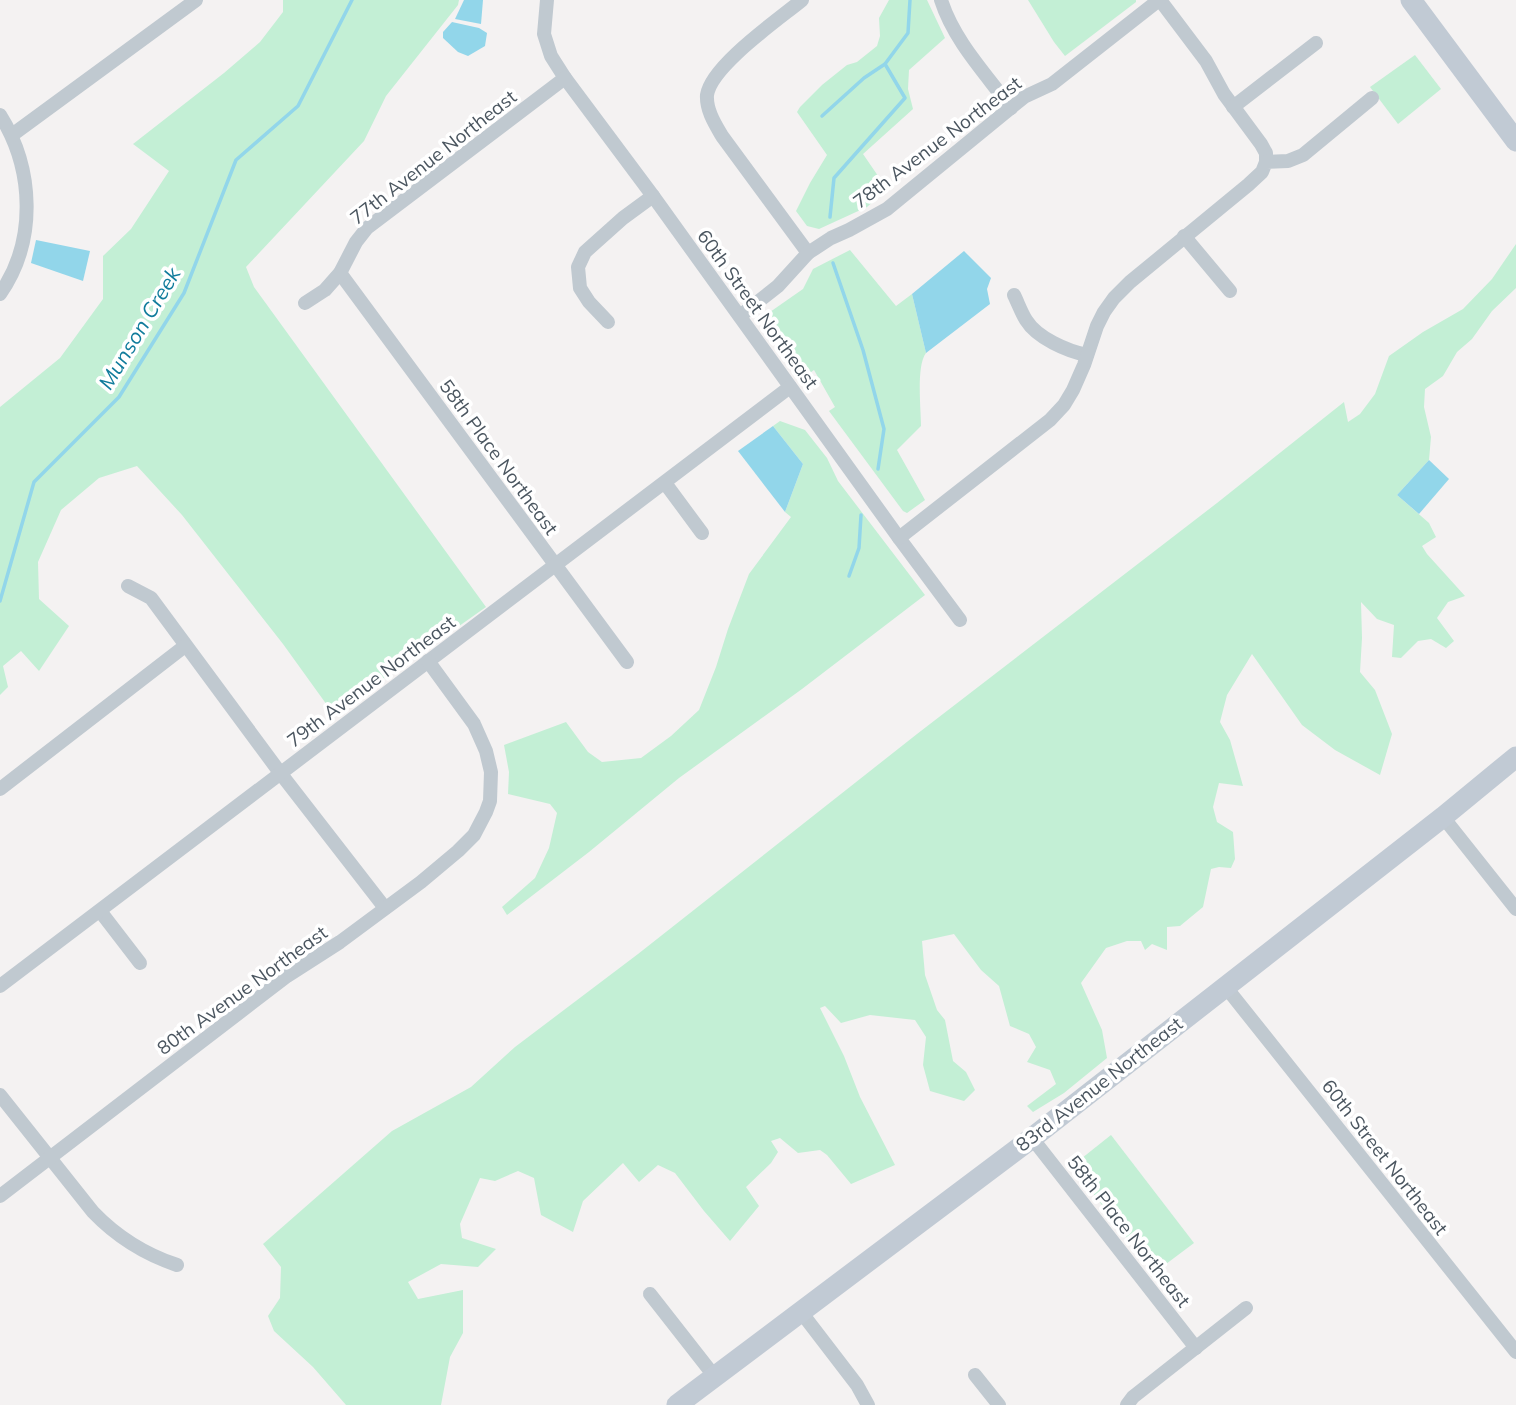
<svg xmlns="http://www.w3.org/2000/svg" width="1516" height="1405" font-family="Mulish,sans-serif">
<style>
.green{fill:#c3efd5}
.water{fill:#92d6ea}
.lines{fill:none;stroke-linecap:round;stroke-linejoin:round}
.stream{stroke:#92d6ea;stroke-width:3.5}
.street{stroke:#c0c9d0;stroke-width:14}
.secondary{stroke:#c1cad4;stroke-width:21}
.labels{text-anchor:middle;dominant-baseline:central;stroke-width:7;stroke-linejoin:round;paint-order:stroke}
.street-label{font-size:19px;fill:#4a555f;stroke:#fff}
.water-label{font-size:21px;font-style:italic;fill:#117c9c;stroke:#fff}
</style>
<rect width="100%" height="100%" fill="#f4f2f2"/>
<!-- green -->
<g class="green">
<polygon points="283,0 459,0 458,5 386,96 364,141 246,267 254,287 486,607 397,670 332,712 283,644 182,515 137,466 99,478 61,510 38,562 39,599 69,626 39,671 21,651 3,666 8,687 0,695 0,407 60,358 103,299 103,256 131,229 169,171 133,144 224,73 260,42 283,12"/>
<polygon points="889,0 927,0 945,38 909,70 908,89 913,109 863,154 887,189 867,207 819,229 807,226 796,211 810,183 827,155 797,112 800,107 822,85 847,65 857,62 877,46 880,36 879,18"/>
<polygon points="1028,0 1136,0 1136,2 1065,56 1054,42"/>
<polygon points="1415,55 1441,89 1398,124 1370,87"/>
<polygon points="1516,244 1516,288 1492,311 1472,339 1457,352 1443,376 1425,389 1424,407 1431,437 1429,460 1397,495 1429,523 1436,537 1422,546 1427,554 1465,596 1448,602 1437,618 1454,641 1446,648 1431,639 1418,641 1401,658 1392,657 1394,625 1377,619 1361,602 1362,638 1360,672 1375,690 1392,734 1380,775 1335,750 1302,725 1252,654 1227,695 1220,722 1230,740 1243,786 1219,783 1213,807 1217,822 1233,832 1235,859 1231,868 1219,867 1211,869 1203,907 1180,926 1167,927 1167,950 1152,944 1145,950 1141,941 1127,941 1106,948 1081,983 1102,1030 1107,1058 1064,1093 1033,1112 1027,1106 1056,1084 1050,1070 1027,1062 1036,1047 1029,1034 1010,1026 999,986 981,970 954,934 922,941 925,975 937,1010 945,1020 953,1061 966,1072 975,1090 964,1101 930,1091 923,1065 926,1037 915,1020 870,1015 841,1023 825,1006 820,1008 844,1056 860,1097 895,1165 851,1184 827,1155 820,1150 798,1153 780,1138 771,1141 778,1152 771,1163 746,1187 759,1206 730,1241 704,1211 675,1173 658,1165 639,1182 623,1163 583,1201 573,1232 541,1215 534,1178 518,1171 495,1181 480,1178 460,1224 462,1238 496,1249 478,1267 441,1264 408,1282 418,1299 463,1290 463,1333 450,1357 441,1405 346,1405 313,1367 274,1331 268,1316 280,1298 281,1267 263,1244 392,1131 471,1087 515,1047 638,954 917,734 1217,503 1344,402 1348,422 1360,414 1375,394 1389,356 1423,332 1463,309 1492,279"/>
<path d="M 850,250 L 896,306 L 912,294 L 926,353 C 916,366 921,409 921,426 L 897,450 L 925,500 L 907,513 L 903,511 L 829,411 L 835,407 L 814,370 L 803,378 L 768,330 L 770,312 L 803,289 L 813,269 Z"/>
<polygon points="780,421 805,430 827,458 838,481 925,595 802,689 679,778 589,852 507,915 502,907 535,878 549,848 557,813 550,804 508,794 509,772 504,745 566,722 588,752 602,762 641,758 671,736 699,710 716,667 728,629 749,574 791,517 785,512 803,464 773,426"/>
<polygon points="1111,1135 1194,1243 1154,1273 1072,1166"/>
</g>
<!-- water -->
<g class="water">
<polygon points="464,0 483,0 481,24 455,19"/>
<polygon points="452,22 479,28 487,33 485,46 468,56 458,52 443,38 443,32"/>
<polygon points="36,240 90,251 83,281 31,263"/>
<polygon points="964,251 991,278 987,289 990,304 926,353 912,294"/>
<polygon points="773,426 803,464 785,512 738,451"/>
<polygon points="1429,460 1449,479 1419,514 1397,495"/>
</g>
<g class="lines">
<!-- stream -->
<g class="stream">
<polyline points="822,116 864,78 885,64"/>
<polyline points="830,217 834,178 905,98 885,64 908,33 910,0"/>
<polyline points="833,263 863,350 884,429 878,469"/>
<polyline points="849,576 859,548 861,515"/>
<polyline points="0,601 34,482 119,397 184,293 236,160 298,106 352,0"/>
</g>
<!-- street -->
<g class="street">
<polyline points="547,0 544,34 551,56 565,78 653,196 899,538 960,620"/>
<path d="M 802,0 C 779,19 711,66 707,95 C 706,110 715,124 722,136 L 808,253"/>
<path d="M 941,0 C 954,41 986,74 1011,108"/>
<polyline points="1160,0 1206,61 1224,94 1261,144 1266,153 1266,162"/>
<polyline points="1233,107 1316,43"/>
<path d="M 0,115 C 34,169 37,241 0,294"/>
<polyline points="12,135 196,0"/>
<polyline points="1184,236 1230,291"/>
<polyline points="340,273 627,662"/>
<path d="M 1014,295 C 1018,303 1021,312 1026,320 C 1037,338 1067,351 1087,355"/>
<polyline points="305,303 325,290 340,273 356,242 367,228 565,78"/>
<polyline points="740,316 778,286 808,253 831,238 849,230 887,209 1024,97 1052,84 1159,0"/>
<polyline points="608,322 589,302 580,288 578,267 585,252 623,218 653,196"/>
<polyline points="665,483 702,533"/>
<polyline points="899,538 1050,420 1064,405 1073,390 1084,365 1097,326 1104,312 1114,298 1130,282 1248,185 1262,172 1266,162 1288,161 1303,155 1372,98"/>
<polyline points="128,586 151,598 281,774 385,908"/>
<polyline points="0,789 185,646"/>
<polyline points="1443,817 1516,909"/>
<polyline points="100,911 140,963"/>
<polyline points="0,986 790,387"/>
<polyline points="1225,986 1516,1352"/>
<path d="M 0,1095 L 93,1212 C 117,1237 144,1254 177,1265"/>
<polyline points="1032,1138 1196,1348"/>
<polyline points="0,1196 287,976 340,942 421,882 458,851 474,835 486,812 490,801 491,772 486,751 474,724 428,661"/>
<polyline points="650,1294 715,1377"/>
<polyline points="801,1312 857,1385 868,1405"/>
<polyline points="975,1375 999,1405"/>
<polyline points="1127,1405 1133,1397 1246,1308"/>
</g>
<!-- secondary -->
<g class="secondary">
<polyline points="1411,0 1516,141"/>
<polyline points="677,1405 1032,1138 1443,817 1516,757"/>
</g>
</g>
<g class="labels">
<!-- street labels -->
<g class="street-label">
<text transform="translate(937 142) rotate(-37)">78th Avenue Northeast</text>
<text transform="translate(433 157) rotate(-38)">77th Avenue Northeast</text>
<text transform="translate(758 309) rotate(54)">60th Street Northeast</text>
<text transform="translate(499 457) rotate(54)">58th Place Northeast</text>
<text transform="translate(371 681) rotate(-37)">79th Avenue Northeast</text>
<text transform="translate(242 990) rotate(-36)">80th Avenue Northeast</text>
<text transform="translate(1099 1084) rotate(-38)">83rd Avenue Northeast</text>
<text transform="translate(1385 1157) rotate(52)">60th Street Northeast</text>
<text transform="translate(1129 1231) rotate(52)">58th Place Northeast</text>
</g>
<!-- water labels -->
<g class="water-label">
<text transform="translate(139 328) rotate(-59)">Munson Creek</text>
</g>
</g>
</svg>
